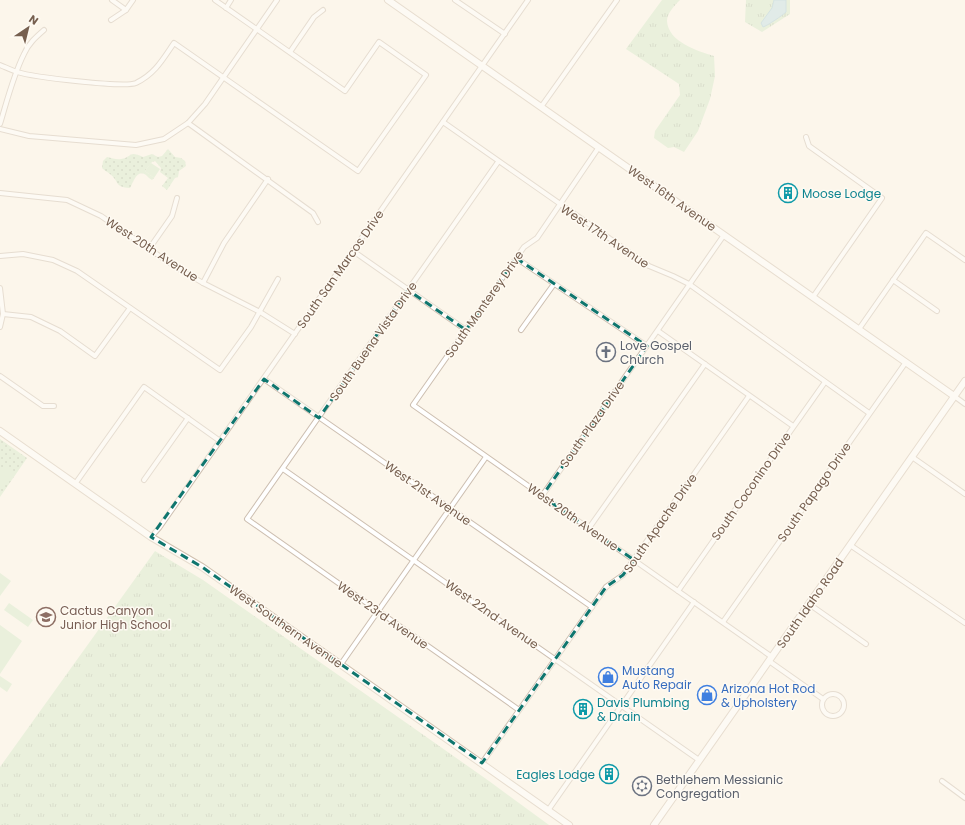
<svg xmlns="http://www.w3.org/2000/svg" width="965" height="825" font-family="Poppins,sans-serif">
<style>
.grass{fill:url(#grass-tufts)}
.park{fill:url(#park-dots)}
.garden{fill:#d5e9ca}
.water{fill:#c0dee5;stroke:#a7ccd6}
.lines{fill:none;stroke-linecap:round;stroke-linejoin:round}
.street-casing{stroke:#cdbfb1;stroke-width:6}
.secondary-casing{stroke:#d0c0af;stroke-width:8}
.street{stroke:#fff;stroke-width:4}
.secondary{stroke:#fff;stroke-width:6}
.marked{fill:none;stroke:#0f766e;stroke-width:3;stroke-dasharray:8 5;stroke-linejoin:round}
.labels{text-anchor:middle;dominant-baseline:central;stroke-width:3;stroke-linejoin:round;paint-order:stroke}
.culture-label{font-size:12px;fill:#0d838f;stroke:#fefaf2;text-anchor:start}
.street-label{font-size:12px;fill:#765f4f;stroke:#fefaf2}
.worship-label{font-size:12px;fill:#5b616d;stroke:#fefaf2;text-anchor:start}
.education-label{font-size:12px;fill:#785e54;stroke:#fefaf2;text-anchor:start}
.shop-label{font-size:12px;fill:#366cbe;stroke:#fefaf2;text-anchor:start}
</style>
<defs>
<pattern id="grass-tufts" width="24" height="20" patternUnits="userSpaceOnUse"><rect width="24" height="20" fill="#d5e9ca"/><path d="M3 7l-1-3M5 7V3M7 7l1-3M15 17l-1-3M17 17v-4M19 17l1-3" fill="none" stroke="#b1c0a6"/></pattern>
<pattern id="park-dots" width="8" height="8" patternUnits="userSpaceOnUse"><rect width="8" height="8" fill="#d5e9ca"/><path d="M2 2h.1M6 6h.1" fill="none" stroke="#b1c0a6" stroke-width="1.8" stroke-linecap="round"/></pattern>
</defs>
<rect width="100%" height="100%" fill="#fcf6eb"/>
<!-- grass -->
<g class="grass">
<path d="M 662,0 L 680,0 C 675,5 667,13 667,21 C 668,42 698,51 714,56 L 715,76 L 710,99 L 698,131 L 684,152 L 674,147 L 668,148 L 654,138 L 655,131 L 680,95 L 679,84 L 626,49 Z"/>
<polygon points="746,0 790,0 790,14 762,32 745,22"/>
<polygon points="155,551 203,580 489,781 549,825 0,825 0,767"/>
</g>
<!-- park -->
<g class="park">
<path d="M 168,149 L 175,157 L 181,158 L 185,161 L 186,166 L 179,171 L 178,177 L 175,178 L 167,190 L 162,186 L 168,178 L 160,172 L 161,168 L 155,161 L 152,162 L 145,171 L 154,178 L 152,180 C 150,179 148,177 146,175 C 137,168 133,183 130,188 C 114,187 120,182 110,174 C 108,172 105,171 102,168 L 103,161 L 107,157 C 112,158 117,160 121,159 C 133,157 128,150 143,157 L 152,154 L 158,157 L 162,156 Z"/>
<polygon points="0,439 27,458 0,497"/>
</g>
<!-- garden -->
<g class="garden">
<polygon points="151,163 160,169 154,178 145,171"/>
<polygon points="5,465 15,472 4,487 0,483 0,473"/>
<polygon points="0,573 11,581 0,596"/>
<polygon points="9,603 33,620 28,627 4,610"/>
<polygon points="0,625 22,641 0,674"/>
<polygon points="0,676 12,684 7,692 0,687"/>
</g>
<!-- water -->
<path class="water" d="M 774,0 L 786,0 L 786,12 C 783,15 767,26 763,27 L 761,23 L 772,8 Z"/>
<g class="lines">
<!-- street casing -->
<g class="street-casing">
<g id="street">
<polyline points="112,0 126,10"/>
<polyline points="455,0 505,34"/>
<polyline points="226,8 231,0"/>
<polyline points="111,20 126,10 133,0"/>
<polyline points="290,52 314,17 323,10"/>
<path d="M 0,65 C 5,67 11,70 17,72 C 33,77 124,88 136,83 C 155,74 163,59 174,43 L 358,171 L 426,75 L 379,42 L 345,91 L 215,0"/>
<polyline points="541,107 617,0"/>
<polyline points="443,122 649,266 673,276 689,284 869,413"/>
<polyline points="188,123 313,213 318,222"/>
<path d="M 0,124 C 7,101 13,76 24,54 C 28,44 36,37 44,30"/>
<polyline points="0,129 29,136 136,145 164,139 188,123 205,104 277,0"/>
<polyline points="806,137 809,146 882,198 813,297"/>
<polyline points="599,147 537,238 524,247 413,405 772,657"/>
<polyline points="498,162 247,519 519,710"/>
<polyline points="0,193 67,200 101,216 177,268 203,283 260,312 295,334"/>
<polyline points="149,249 172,216 177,198"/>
<polyline points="353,251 466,330"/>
<polyline points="0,256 23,254 53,260 77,271 220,370 251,327 278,279"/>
<polyline points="516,258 647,346"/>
<polyline points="893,280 937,311"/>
<polyline points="203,283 224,243 268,179"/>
<polyline points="0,288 3,314 0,327"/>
<polyline points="3,314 31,317 60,331 95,356 130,308"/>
<polyline points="859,329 926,233 965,260"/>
<polyline points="521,330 554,284"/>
<polyline points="658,331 793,426"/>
<polyline points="0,376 43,406 54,406"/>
<polyline points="264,379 592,607"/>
<polyline points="954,396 965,404"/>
<polyline points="912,457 965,494"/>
<polyline points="283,469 699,760"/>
<polyline points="144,480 188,418"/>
<polyline points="75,484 144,387 220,441"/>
<polyline points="542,496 724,235"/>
<polyline points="589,528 705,364"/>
<polyline points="151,537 159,528 528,0"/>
<polyline points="850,545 965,623"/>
<polyline points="678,591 825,382"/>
<polyline points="809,604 866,644"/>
<polyline points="723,622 906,362"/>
<polyline points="769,661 823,699"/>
<polyline points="341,664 486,457"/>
<circle cx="833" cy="705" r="11"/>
<polyline points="482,763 606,587 623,575 749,396"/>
<polyline points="942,781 965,798"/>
<polyline points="549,809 694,602"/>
</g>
</g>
<!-- secondary casing -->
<g class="secondary-casing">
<g id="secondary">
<polyline points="388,0 954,396"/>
<polyline points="0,431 151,537 202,567 569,825"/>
<polyline points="654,825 965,381"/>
</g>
</g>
<!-- street -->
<use href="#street" class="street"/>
<!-- secondary -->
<use href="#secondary" class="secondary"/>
</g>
<!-- marked area -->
<path d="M0 0H965V825H0ZM 516,258 L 647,346 L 542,496 L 634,560 L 623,575 L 606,587 L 482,763 L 202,567 L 151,537 L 264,379 L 319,418 L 408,290 L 466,330 Z" fill="#fcf6eb" fill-opacity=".55" fill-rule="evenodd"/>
<path class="marked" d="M 516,258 L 647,346 L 542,496 L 634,560 L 623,575 L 606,587 L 482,763 L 202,567 L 151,537 L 264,379 L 319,418 L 408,290 L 466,330 Z"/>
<!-- icons -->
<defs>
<g id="building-ring" transform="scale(1)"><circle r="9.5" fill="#fefaf2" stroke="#0f9aa8" stroke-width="1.5"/><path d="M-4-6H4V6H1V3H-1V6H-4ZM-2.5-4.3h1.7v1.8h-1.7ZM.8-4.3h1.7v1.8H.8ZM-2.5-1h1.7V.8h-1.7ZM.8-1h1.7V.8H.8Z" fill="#0f9aa8"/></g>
<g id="church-ring" transform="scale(1)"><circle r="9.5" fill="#fefaf2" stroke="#6b7280" stroke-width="1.5"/><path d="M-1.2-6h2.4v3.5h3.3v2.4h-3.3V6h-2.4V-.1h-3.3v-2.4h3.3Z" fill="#6b7280"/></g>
<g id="school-ring" transform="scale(1)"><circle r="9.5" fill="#fefaf2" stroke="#8d6e63" stroke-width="1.5"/><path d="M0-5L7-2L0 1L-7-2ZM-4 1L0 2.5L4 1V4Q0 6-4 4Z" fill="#8d6e63"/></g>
<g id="shop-ring" transform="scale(1)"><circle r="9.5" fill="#fefaf2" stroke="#3f7fe0" stroke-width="1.5"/><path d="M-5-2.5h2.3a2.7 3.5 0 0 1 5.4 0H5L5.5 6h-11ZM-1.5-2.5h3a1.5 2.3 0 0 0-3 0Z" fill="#3f7fe0"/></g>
<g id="synagogue-ring" transform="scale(1)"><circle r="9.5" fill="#fefaf2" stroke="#6b7280" stroke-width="1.5"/><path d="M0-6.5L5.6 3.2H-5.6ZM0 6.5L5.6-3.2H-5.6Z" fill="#6b7280"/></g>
</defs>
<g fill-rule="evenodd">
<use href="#building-ring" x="788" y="193"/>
<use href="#church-ring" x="606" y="352"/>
<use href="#school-ring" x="46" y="617"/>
<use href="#shop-ring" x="608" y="677"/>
<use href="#shop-ring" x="707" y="695"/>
<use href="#building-ring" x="583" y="709"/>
<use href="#building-ring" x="609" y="774"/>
<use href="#synagogue-ring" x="642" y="786"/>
</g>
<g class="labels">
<!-- culture labels -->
<g class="culture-label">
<text x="802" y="193">Moose Lodge</text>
<text x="597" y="702">Davis Plumbing<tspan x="597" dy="14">&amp; Drain</tspan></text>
<text x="595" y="774" text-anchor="end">Eagles Lodge</text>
</g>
<!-- street labels -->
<g class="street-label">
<text transform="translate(672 198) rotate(35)">West 16th Avenue</text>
<text transform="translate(605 236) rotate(34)">West 17th Avenue</text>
<text transform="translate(152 249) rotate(33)">West 20th Avenue</text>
<text transform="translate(340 269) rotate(-55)">South San Marcos Drive</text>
<text transform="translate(484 304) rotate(-55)">South Monterey Drive</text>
<text transform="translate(373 341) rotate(-55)">South Buena Vista Drive</text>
<text transform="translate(592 424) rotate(-55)">South Plaza Drive</text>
<text transform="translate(751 486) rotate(-55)">South Coconino Drive</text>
<text transform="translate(814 492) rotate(-55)">South Papago Drive</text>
<text transform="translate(428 493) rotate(35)">West 21st Avenue</text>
<text transform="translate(573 517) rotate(35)">West 20th Avenue</text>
<text transform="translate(660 523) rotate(-55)">South Apache Drive</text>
<text transform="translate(810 603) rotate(-55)">South Idaho Road</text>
<text transform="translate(492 614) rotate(35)">West 22nd Avenue</text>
<text transform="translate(383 615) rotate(35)">West 23rd Avenue</text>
<text transform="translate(286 626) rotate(35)">West Southern Avenue</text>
</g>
<!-- worship labels -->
<g class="worship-label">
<text x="620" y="345">Love Gospel<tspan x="620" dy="14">Church</tspan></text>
<text x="656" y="779">Bethlehem Messianic<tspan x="656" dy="14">Congregation</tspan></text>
</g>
<!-- education labels -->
<g class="education-label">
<text x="60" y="610">Cactus Canyon<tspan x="60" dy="14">Junior High School</tspan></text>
</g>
<!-- shop labels -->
<g class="shop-label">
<text x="622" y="670">Mustang<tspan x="622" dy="14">Auto Repair</tspan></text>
<text x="721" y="688">Arizona Hot Rod<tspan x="721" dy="14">&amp; Upholstery</tspan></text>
</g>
</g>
<!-- north arrow -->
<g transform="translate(28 28) rotate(35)" stroke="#fefaf2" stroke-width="3" paint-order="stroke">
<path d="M0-3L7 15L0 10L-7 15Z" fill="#765f4f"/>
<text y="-6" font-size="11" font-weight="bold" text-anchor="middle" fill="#765f4f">N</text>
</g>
</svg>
